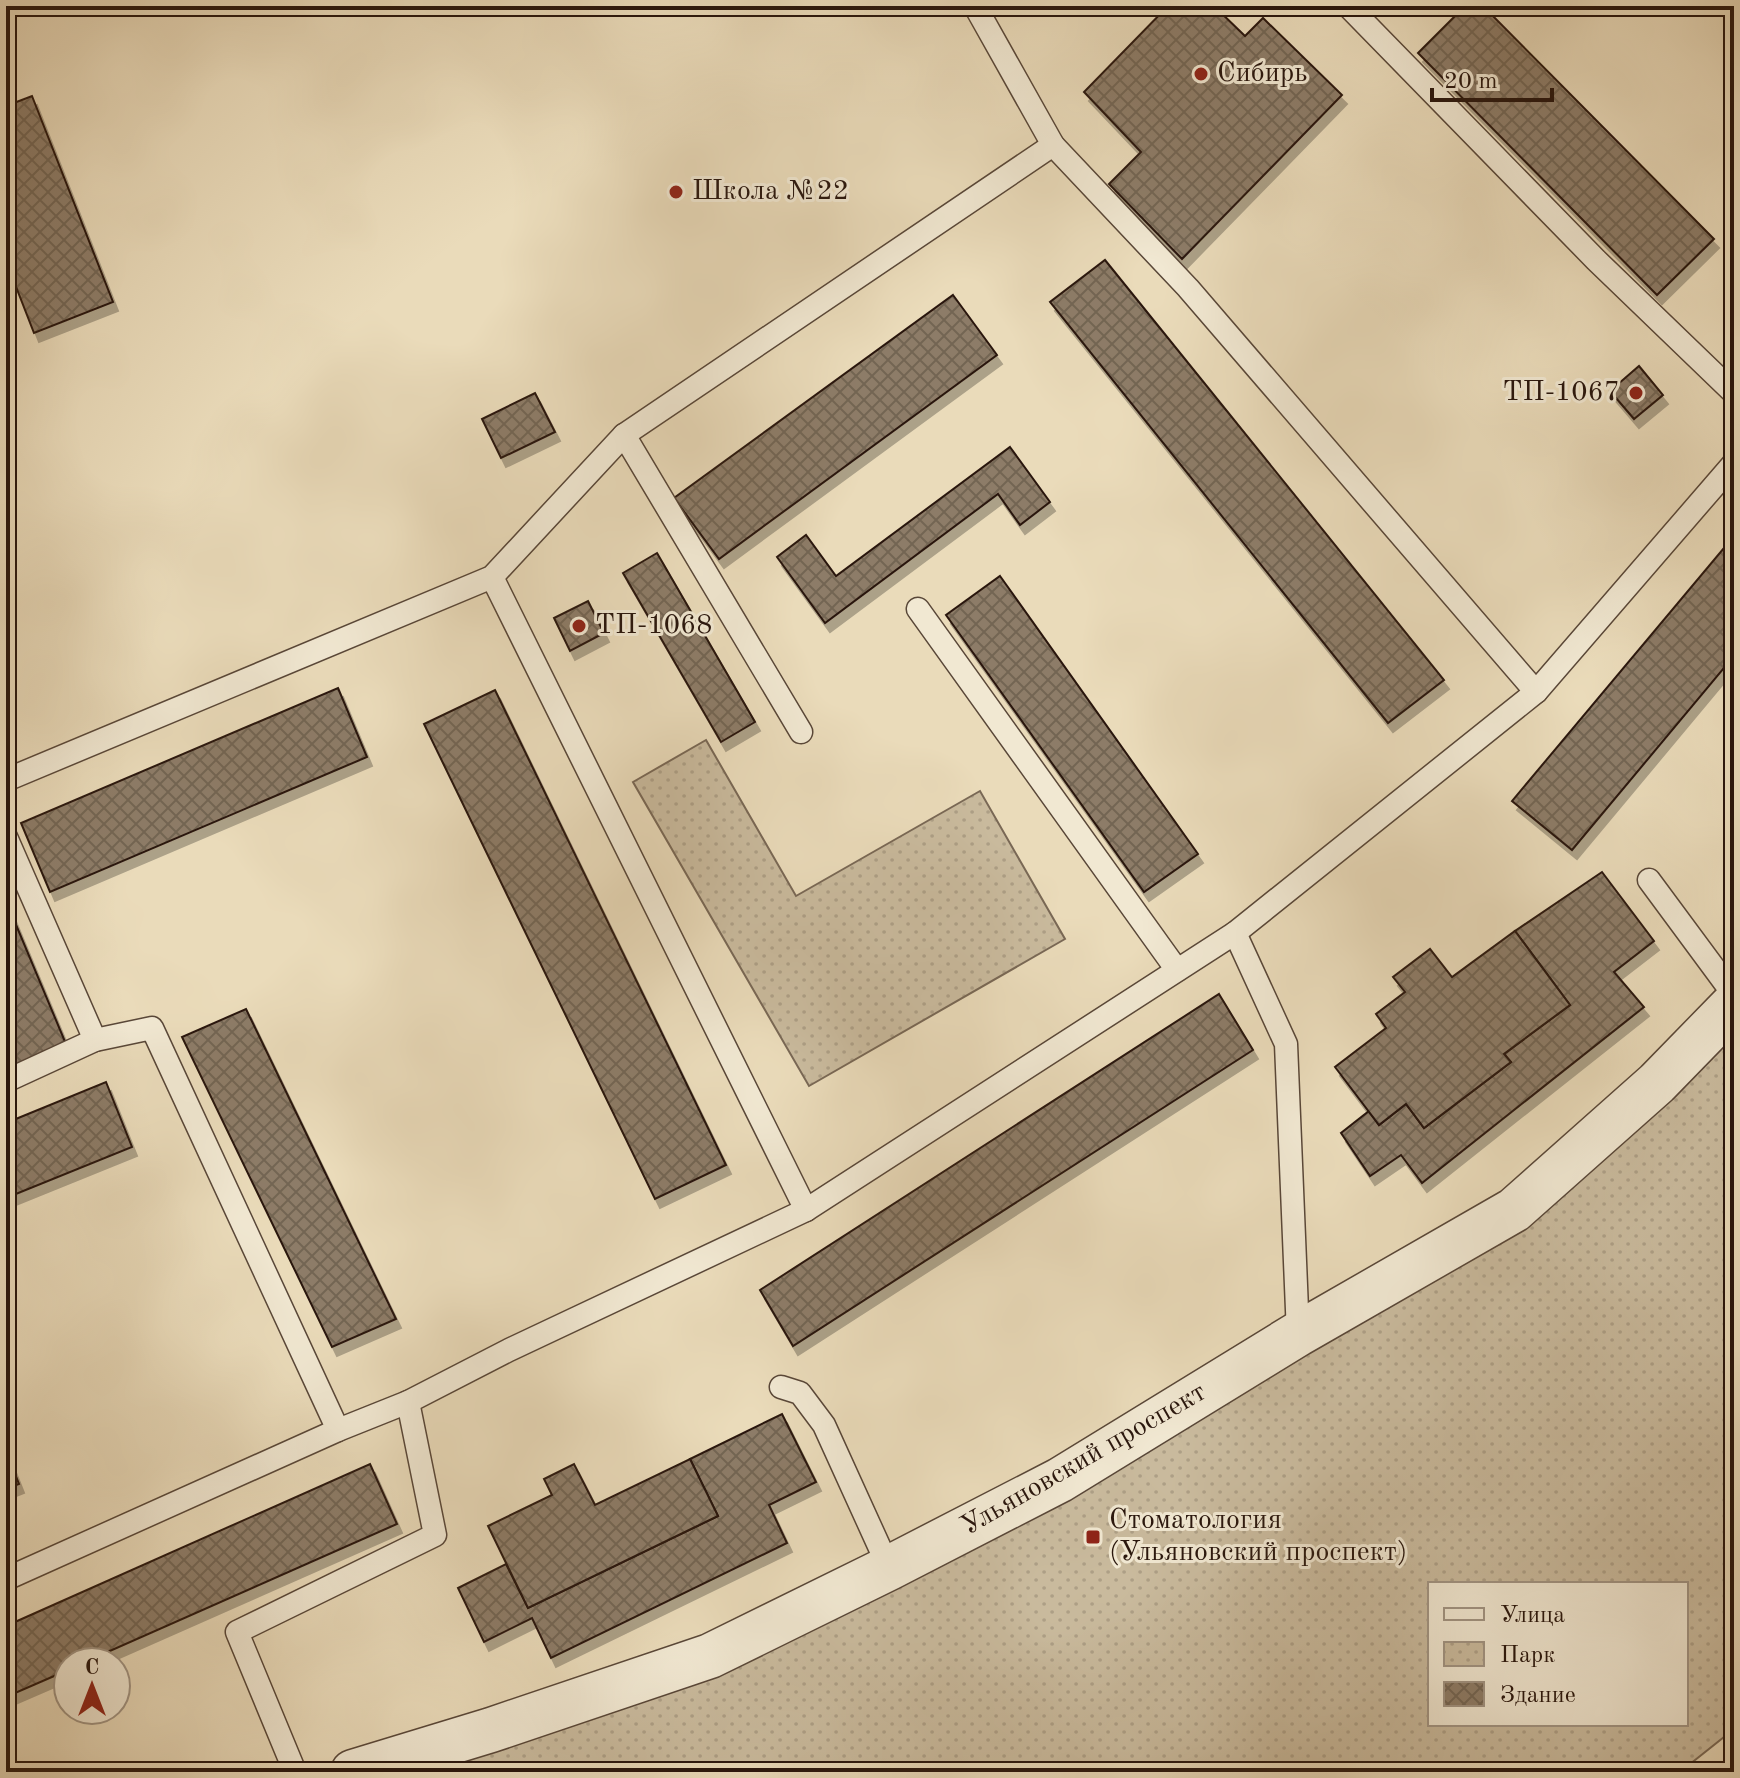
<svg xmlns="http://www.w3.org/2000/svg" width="1740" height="1778" font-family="'Old Standard TT',serif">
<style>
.park{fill:url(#park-dots);stroke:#796855;stroke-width:2;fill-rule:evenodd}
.building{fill:url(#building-cross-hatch);stroke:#29160d;stroke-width:2;filter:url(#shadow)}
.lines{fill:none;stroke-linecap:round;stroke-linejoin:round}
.service-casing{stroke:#594738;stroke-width:25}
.minor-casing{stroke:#594738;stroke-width:47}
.service{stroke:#f1e8d2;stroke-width:22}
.minor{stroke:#f1e8d2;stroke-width:44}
.poi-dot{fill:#8f2418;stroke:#f1e8d2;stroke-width:3}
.labels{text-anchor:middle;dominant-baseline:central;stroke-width:6;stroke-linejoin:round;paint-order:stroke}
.poi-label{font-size:28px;fill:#29160d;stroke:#f1e8d2;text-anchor:start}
.street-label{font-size:28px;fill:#29160d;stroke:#f1e8d2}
</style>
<defs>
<pattern id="park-dots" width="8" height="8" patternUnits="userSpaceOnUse" patternTransform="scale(2)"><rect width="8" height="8" fill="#c9ba9d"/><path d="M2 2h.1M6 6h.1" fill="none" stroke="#ad9f86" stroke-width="1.8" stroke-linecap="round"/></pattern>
<pattern id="building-cross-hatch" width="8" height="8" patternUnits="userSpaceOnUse" patternTransform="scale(2)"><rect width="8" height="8" fill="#8d7c67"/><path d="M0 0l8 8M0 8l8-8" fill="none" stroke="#736553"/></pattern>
<filter id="shadow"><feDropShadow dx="5" dy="9" stdDeviation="0" flood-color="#0004"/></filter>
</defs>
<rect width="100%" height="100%" fill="#eadbba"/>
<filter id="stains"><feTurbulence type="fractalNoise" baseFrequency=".0025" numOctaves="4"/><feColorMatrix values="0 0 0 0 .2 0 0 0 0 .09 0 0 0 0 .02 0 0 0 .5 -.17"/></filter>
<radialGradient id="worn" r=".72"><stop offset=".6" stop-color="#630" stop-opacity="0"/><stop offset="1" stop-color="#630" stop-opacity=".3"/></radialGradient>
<!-- park -->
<g class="park">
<polygon points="706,740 796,896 980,791 1065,939 809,1086 633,782"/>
<path d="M 1734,1004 L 1734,1729 L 1680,1772 L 353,1772 L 710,1656 L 1514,1210 ZM 1430,1584 L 1686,1584 L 1686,1724 L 1430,1724 Z"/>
</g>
<!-- building -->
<g class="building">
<polygon points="1168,6 1214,6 1245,36 1263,18 1342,95 1182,259 1109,184 1141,152 1084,92"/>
<polygon points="1465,6 1483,6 1714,239 1657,295 1418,53"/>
<polygon points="32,96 113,302 34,333 6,261 6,106"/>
<polygon points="1105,260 1444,680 1388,723 1050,302"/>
<polygon points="953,295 997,355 719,559 674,498"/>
<polygon points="1639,366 1663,395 1634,419 1610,391"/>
<polygon points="535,393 555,432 501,458 482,419"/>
<polygon points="1010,447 1050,502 1020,525 998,494 825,623 777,557 806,535 836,576"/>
<polygon points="1734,536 1734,656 1572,850 1512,801"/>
<polygon points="657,553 755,722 721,742 623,573"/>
<polygon points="1000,576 1198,854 1144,892 946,615"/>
<polygon points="588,601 604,633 570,651 554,618"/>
<polygon points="338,688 367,757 50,892 21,823"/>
<polygon points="495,690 726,1165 655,1199 424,724"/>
<polygon points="1602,872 1654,941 1614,972 1644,1007 1422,1183 1401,1155 1370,1176 1341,1133 1369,1111 1379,1125 1406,1104 1424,1128 1511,1062 1504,1054 1570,1005 1515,931"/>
<polygon points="9,908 66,1044 6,1069 6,909"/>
<polygon points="1515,931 1570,1005 1504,1054 1511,1062 1424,1128 1406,1104 1379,1125 1335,1067 1386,1028 1376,1014 1405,992 1393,977 1430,949 1452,977"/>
<polygon points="1219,994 1253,1050 793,1346 760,1290"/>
<polygon points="246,1009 396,1319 332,1347 182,1037"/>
<polygon points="106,1082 132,1147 6,1198 6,1123"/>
<polygon points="782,1414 816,1482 769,1505 787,1543 551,1658 532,1618 484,1642 458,1588 506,1564 528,1608 718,1516 690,1459"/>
<polygon points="6,1451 19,1484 6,1489"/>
<polygon points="690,1459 718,1516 528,1608 488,1526 552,1495 544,1479 574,1464 595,1505"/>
<polygon points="370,1464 397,1524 85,1662 68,1662 68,1670 6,1697 6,1626"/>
</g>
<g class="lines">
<!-- service casing -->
<g class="service-casing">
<g id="service">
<polyline points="975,6 1053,145 1188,288 1536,692"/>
<polyline points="1348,6 1596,260 1734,393"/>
<polyline points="492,577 806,1210"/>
<polyline points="918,609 1177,970"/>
<polyline points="801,732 624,435 1053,145"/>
<polyline points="6,780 492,577 624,435"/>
<polyline points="6,837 95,1040"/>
<polyline points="1649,880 1734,995"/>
<polyline points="1235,933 1286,1044 1298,1334"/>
<polyline points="6,1081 95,1040 152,1028 338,1430"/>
<polyline points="781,1387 800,1393 824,1425 889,1568"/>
<polyline points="6,1579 338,1430 408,1402 509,1350 806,1210 1235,933 1536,692 1734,463"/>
<polyline points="295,1772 237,1632 435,1535 408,1402"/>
</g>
</g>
<!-- minor casing -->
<g class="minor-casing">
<polyline id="minor" points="353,1772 491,1730 710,1656 889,1568 1060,1480 1298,1334 1514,1210 1657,1083 1734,1004"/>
</g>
<!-- service -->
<use href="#service" class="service"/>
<!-- minor -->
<use href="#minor" class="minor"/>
</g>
<!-- markers -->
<g class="poi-dot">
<circle cx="1201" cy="74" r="8"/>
<circle cx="676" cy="192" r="8"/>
<circle cx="1636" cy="393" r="8"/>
<circle cx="579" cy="626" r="8"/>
<rect x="1085" y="1529" width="16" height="16" rx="4"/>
</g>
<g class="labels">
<!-- poi labels -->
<g class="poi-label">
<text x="1217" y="74">Сибирь</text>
<text x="692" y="192">Школа №22</text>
<text x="1620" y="393" text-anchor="end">ТП-1067</text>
<text x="595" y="626">ТП-1068</text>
<text x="1109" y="1521">Стоматология<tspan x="1109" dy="32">(Ульяновский проспект)</tspan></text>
</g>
<!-- street labels -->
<g class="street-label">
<text transform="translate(1084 1460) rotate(-30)">Ульяновский проспект</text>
</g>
</g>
<!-- margin -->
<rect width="1740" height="1778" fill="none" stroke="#eadbba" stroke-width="32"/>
<rect x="8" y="8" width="1724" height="1762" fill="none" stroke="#29160d" stroke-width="4"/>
<rect x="16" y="16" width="1708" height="1746" fill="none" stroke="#29160d" stroke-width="2"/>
<!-- legend -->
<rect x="1428" y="1582" width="260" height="144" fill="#f1e8d2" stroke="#a19483" stroke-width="2"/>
<rect x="1444" y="1608" width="40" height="12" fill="#f1e8d2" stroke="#a19483" stroke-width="2"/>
<text x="1500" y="1622" font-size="24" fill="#29160d">Улица</text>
<rect x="1444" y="1642" width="40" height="24" fill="url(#park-dots)" stroke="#a19483" stroke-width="2"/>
<text x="1500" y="1662" font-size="24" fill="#29160d">Парк</text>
<rect x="1444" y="1682" width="40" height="24" fill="url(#building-cross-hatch)" stroke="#a19483" stroke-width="2"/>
<text x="1500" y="1702" font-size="24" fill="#29160d">Здание</text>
<!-- north arrow -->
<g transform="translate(92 1686)"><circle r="38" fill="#f1e8d2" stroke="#a19483" stroke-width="2"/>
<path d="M0-6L14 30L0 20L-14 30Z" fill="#8f2418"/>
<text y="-12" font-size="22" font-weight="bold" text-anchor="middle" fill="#29160d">С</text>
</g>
<!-- scale -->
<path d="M1432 88v12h120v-12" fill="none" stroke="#29160d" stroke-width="4"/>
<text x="1444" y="88" font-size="24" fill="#29160d" stroke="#f1e8d2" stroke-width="6" paint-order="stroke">20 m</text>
<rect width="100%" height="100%" filter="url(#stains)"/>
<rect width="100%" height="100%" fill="url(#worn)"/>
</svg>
